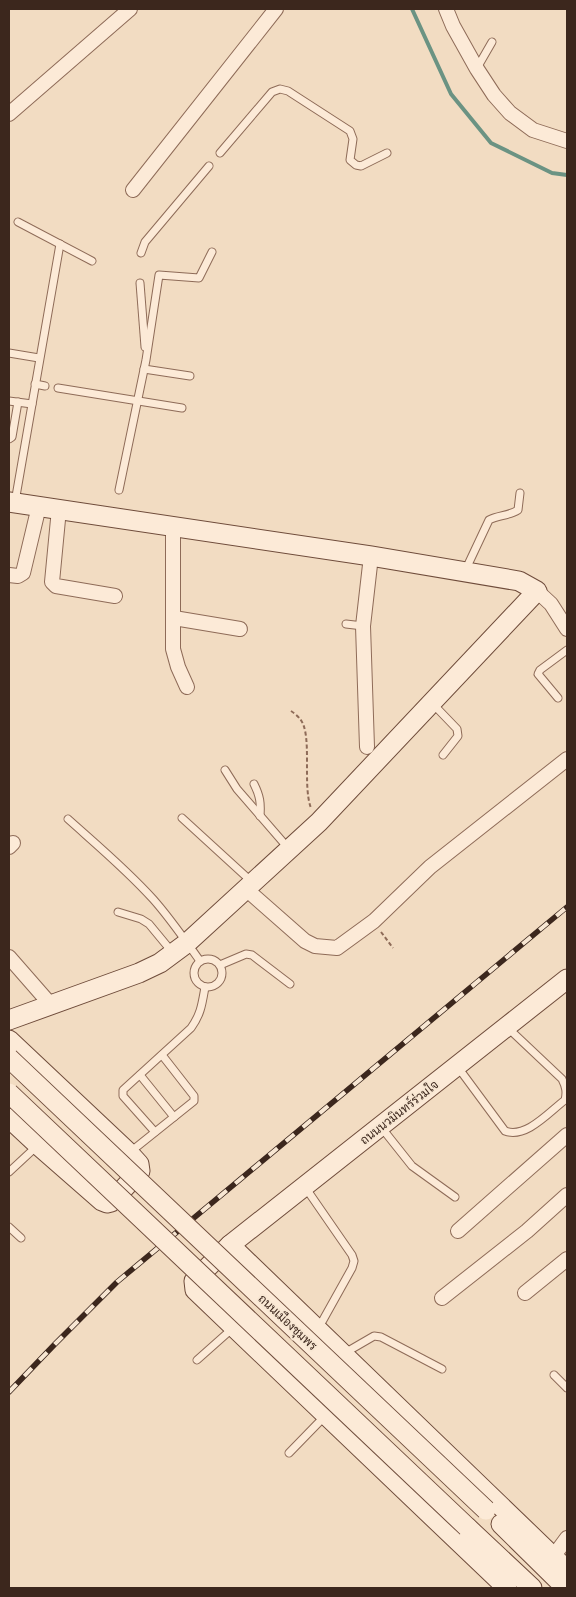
<svg xmlns="http://www.w3.org/2000/svg" width="576" height="1597" font-family="'IBM Plex Serif',Sarabun,serif">
<style>
.lines{fill:none;stroke-linecap:round;stroke-linejoin:round}
.stream{stroke:#6b9383;stroke-width:4}
.lane-casing{stroke:#8e6b58;stroke-width:9}
.street-casing{stroke:#8e6b58;stroke-width:16}
.secondary-casing{stroke:#6f4c3b;stroke-width:21}
.path{stroke:#8e6b58;stroke-width:2;stroke-dasharray:4 2.5;stroke-linecap:butt}
.lane{stroke:#fcead7;stroke-width:7}
.street{stroke:#fcead7;stroke-width:14}
.secondary{stroke:#fcead7;stroke-width:19}
.rail-casing{stroke:#3c271d;stroke-width:5.5}
.rail{stroke:#f8e7d3;stroke-width:4;stroke-dasharray:11;stroke-linecap:butt}
.secondary-bridge-casing{stroke:#6f4c3b;stroke-width:21;stroke-linecap:butt}
.secondary-bridge{stroke:#fcead7;stroke-width:19}
.labels{text-anchor:middle;dominant-baseline:central;stroke-width:4;stroke-linejoin:round;paint-order:stroke}
.street-label{font-size:12px;fill:#3c271d;stroke:#f8e7d3}
</style>
<rect width="100%" height="100%" fill="#f2dcc2"/>
<g class="lines">
<!-- stream -->
<polyline class="stream" points="412,9 451,94 491,143 552,173 567,175"/>
<!-- lane casing -->
<g class="lane-casing">
<g id="lane">
<polyline points="477,68 492,42"/>
<polyline points="220,153 272,92 280,89 288,91 350,131 353,139 350,160 356,165 361,166 387,153"/>
<polyline points="18,222 92,261"/>
<polyline points="141,253 145,242 209,166"/>
<polyline points="140,283 145,347"/>
<polyline points="9,353 39,358"/>
<polyline points="144,369 190,376"/>
<polyline points="35,384 45,386"/>
<polyline points="58,388 182,408"/>
<polyline points="9,401 32,404"/>
<polyline points="9,439 12,437 18,402"/>
<polyline points="119,490 146,360 159,275 199,278 212,252"/>
<polyline points="15,502 60,244"/>
<path d="M 465,571 L 489,520 C 498,515 509,516 518,510 L 520,493"/>
<polyline points="346,624 363,626"/>
<polyline points="558,698 538,674 540,670 567,650"/>
<polyline points="433,704 457,729 458,736 443,755"/>
<polyline points="225,770 237,789 289,849"/>
<path d="M 254,784 C 260,796 261,803 260,816"/>
<polyline points="182,818 252,882"/>
<path d="M 68,819 C 97,845 127,870 153,899 C 170,918 185,940 200,961"/>
<polyline points="118,912 141,919 149,924 173,953"/>
<circle cx="208" cy="973" r="14"/>
<polyline points="220,965 246,954 252,955 290,984"/>
<path d="M 457,1066 L 505,1131 C 526,1139 549,1112 565,1100 C 567,1092 566,1087 562,1079 L 508,1028"/>
<polyline points="140,1075 174,1117"/>
<polyline points="381,1127 412,1166 455,1197"/>
<path d="M 155,1132 L 123,1096 L 123,1090 L 191,1028 C 201,1014 202,1004 205,987"/>
<polyline points="129,1153 194,1101 194,1096 162,1055"/>
<polyline points="9,1172 37,1146"/>
<polyline points="305,1187 352,1255 354,1261 352,1268 318,1329"/>
<polyline points="9,1227 21,1238"/>
<polyline points="343,1354 374,1336 381,1337 442,1369"/>
<polyline points="197,1360 233,1328"/>
<polyline points="554,1375 567,1388"/>
<polyline points="289,1453 325,1416"/>
</g>
</g>
<!-- street casing -->
<g class="street-casing">
<g id="street">
<polyline points="446,9 453,26 477,69 494,95 510,113 533,130 567,141"/>
<polyline points="9,114 130,9"/>
<polyline points="133,190 276,9"/>
<polyline points="59,509 52,582 56,586 115,596"/>
<polyline points="173,526 173,649 178,667 187,687"/>
<polyline points="9,575 18,576 23,573 39,506"/>
<polyline points="537,591 551,604 567,629"/>
<polyline points="174,618 240,629"/>
<polyline points="367,747 363,626 371,556"/>
<polyline points="9,847 13,843"/>
<polyline points="246,889 305,941 315,946 337,948 374,921 430,867 567,759"/>
<polyline points="9,957 51,1005"/>
<polyline points="458,1231 567,1135"/>
<polyline points="525,1293 567,1259"/>
<polyline points="442,1298 527,1231 567,1195"/>
<polyline points="553,1557 567,1538"/>
</g>
</g>
<!-- secondary casing -->
<g class="secondary-casing">
<g id="secondary">
<polyline points="9,502 371,556 519,581 537,591 319,822 187,943 160,963 139,973 9,1020"/>
<polyline points="9,1040 129,1153 139,1164 140,1171 111,1202 107,1203 102,1201 38,1145 9,1118"/>
<polyline points="230,1245 567,979"/>
<polyline points="501,1524 566,1588"/>
<polyline points="467,1527 532,1588"/>
<polyline points="507,1588 195,1290 194,1281 230,1245 567,1570"/>
</g>
</g>
<!-- path -->
<g class="path">
<path d="M 291,711 C 294,713 298,716 300,719 C 313,734 302,785 311,808"/>
<polyline points="381,932 393,948"/>
</g>
<!-- lane -->
<use href="#lane" class="lane"/>
<!-- street -->
<use href="#street" class="street"/>
<!-- secondary -->
<use href="#secondary" class="secondary"/>
<!-- rail casing -->
<g class="rail-casing">
<polyline id="rail" points="9,1392 55,1344 117,1282 567,907"/>
</g>
<!-- rail -->
<use href="#rail" class="rail"/>
<!-- secondary-bridge casing -->
<g class="secondary-bridge-casing">
<g id="secondary-bridge">
<polyline points="9,1058 486,1510"/>
<polyline points="9,1093 467,1527"/>
</g>
</g>
<!-- secondary-bridge -->
<use href="#secondary-bridge" class="secondary-bridge"/>
</g>
<g class="labels">
<!-- street labels -->
<g class="street-label">
<text transform="translate(399 1112) rotate(-38)">ถนนนวมินทร์ร่วมใจ</text>
<text transform="translate(288 1322) rotate(43)">ถนนเมืองชุมพร</text>
</g>
</g>
<!-- border -->
<rect width="576" height="1597" fill="none" stroke="#3c271d" stroke-width="20"/>
</svg>
